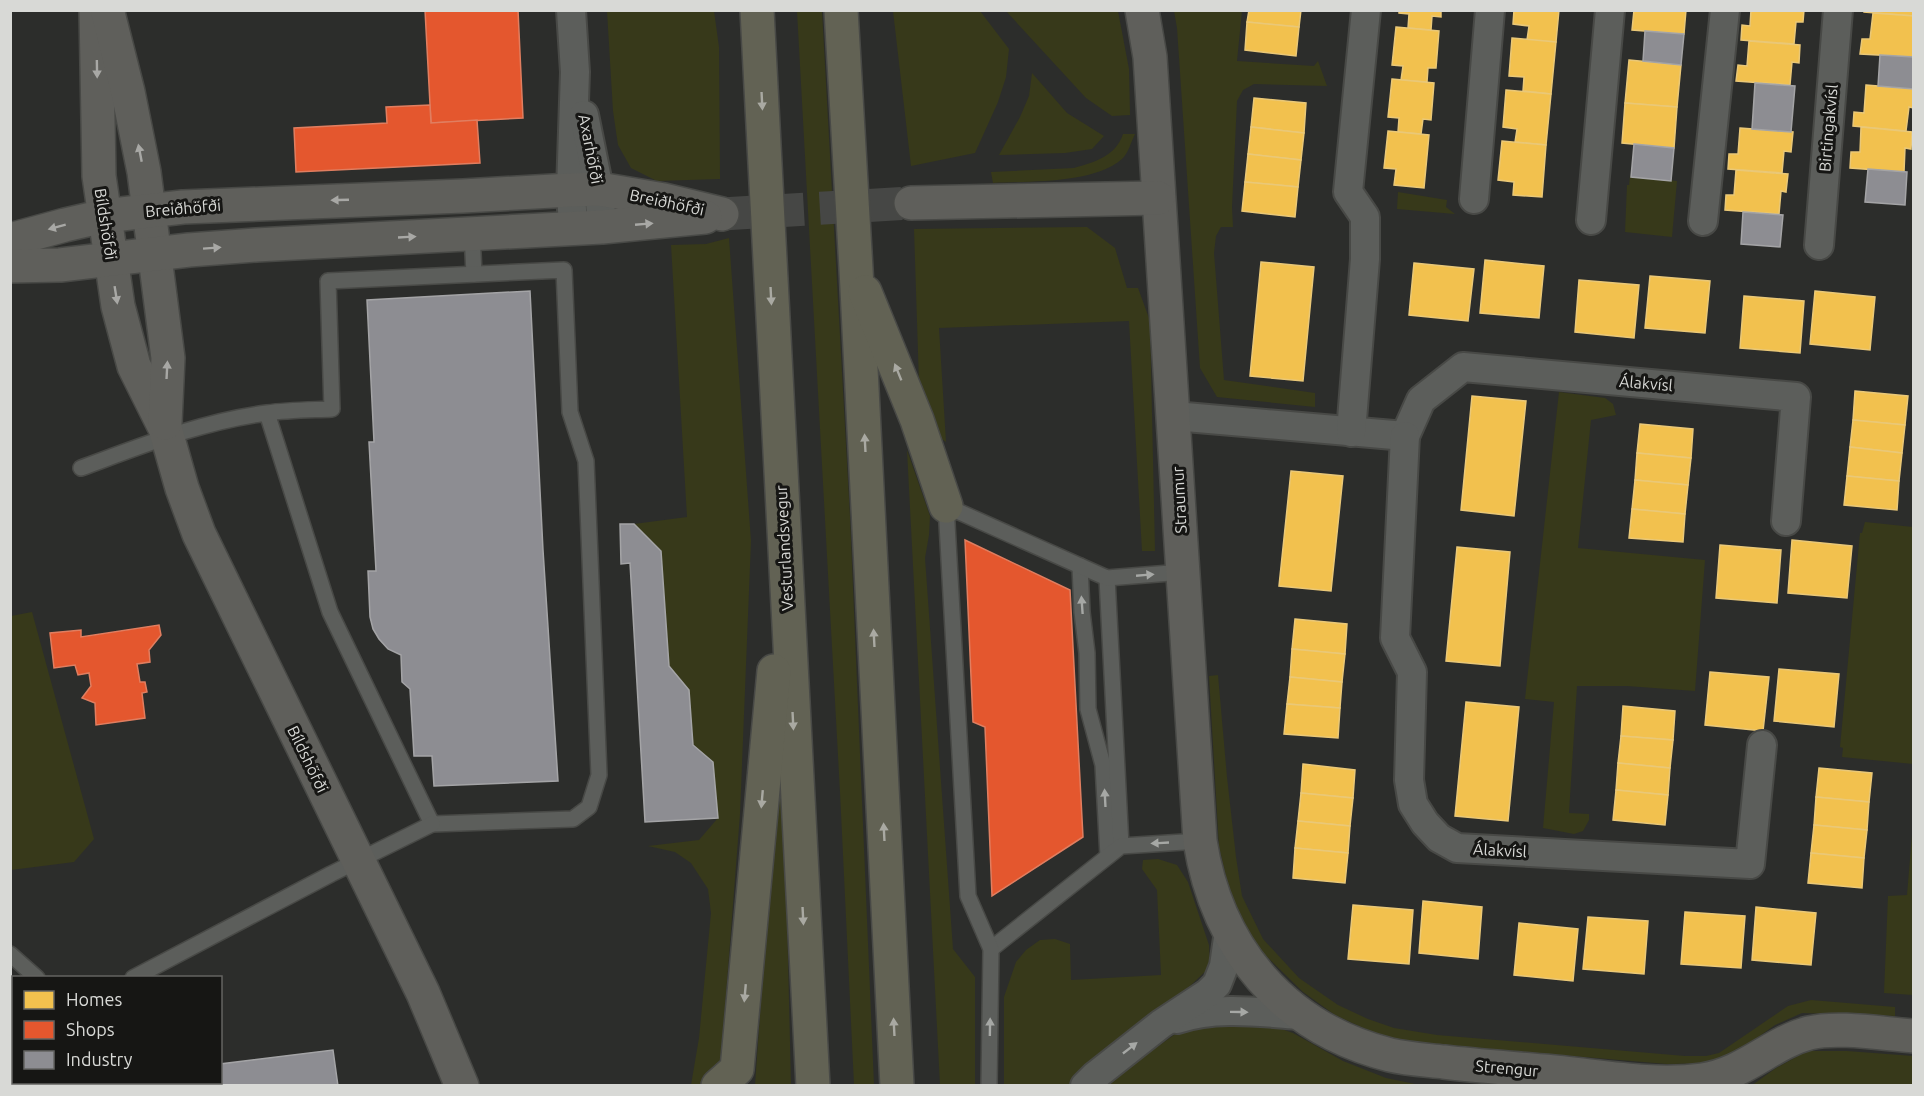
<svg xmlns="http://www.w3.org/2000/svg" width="1924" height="1096" font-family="Ubuntu,sans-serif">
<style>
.green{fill:#37391a}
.homes{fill:#f2c14e;stroke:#eac877;stroke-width:1.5}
.shops{fill:#e4572e;stroke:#e07e60;stroke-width:1.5}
.industry{fill:#8d8d92;stroke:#a4a4a6;stroke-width:1.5}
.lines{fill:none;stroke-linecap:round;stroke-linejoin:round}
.secondary-tunnel{stroke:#464745;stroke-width:33;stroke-dasharray:33 16;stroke-linecap:butt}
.lane-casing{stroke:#484946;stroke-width:18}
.street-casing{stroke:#484946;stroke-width:32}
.secondary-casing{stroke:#484946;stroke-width:36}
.highway-casing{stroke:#484946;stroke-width:36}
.lane{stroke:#5c5e5b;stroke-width:15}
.street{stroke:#5c5e5b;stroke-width:28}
.secondary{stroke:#5f5f5b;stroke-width:33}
.highway{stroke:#626254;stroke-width:33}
.oneway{fill:#a8a8a5}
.oneway2{fill:#a9a9a2}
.oneway3{fill:#a6a8a5}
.labels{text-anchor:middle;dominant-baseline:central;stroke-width:6;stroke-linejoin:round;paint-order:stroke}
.street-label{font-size:16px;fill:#d8d9d6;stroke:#161614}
</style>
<rect width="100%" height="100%" fill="#2c2d2b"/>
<!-- green -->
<g class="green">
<polygon points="607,11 714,11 719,47 720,179 657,181 631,168 618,145 613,111"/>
<polygon points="797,11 822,11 850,517 874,1085 854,1085 840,792"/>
<polygon points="893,11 980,11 1009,49 1006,77 998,102 975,153 911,166"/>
<polygon points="1006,11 1118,11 1129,69 1130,115 1112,116 1086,98"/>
<polygon points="1174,11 1242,11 1237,61 1314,66 1318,61 1327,86 1254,84 1243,90 1237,101 1232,207 1233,227 1221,227 1216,236 1214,253 1224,380 1315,393 1315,407 1217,397 1200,368 1177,28"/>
<polygon points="1032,73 1067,113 1104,136 1092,149 1065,153 999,155 1020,117 1029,96"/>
<path d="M 1123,134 L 1135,134 C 1131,142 1128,154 1122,159 C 1094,184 1028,181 993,183 L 991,172 L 1074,168 C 1095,162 1116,156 1123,134 Z"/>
<polygon points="1630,176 1677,181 1672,237 1625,232 1627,185 1629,185"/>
<polygon points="1398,192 1447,200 1446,207 1455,214 1397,209"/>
<polygon points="1087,227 1115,248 1127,288 1138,288 1150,321 1155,551 1142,551 1129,321 939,328 946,442 927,429 919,383 914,229"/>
<polygon points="729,238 751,541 740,814 720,1072 699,1085 691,1085 699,1038 711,913 708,889 691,863 675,852 648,846 699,840 718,818 713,763 693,745 689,691 669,666 661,551 634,524 687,517 671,245 706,244"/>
<polygon points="1559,392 1605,398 1613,404 1616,415 1591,420 1578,548 1705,560 1695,691 1627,686 1577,686 1569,813 1589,814 1589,820 1583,831 1574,834 1543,828 1554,702 1525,699"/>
<polygon points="907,450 930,516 929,535 925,558 953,949 975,977 975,1085 940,1085"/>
<polygon points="1865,522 1913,527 1913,764 1842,757 1843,748 1840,747 1860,533 1862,533"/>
<polygon points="32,612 94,839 74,862 11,870 11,616"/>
<polygon points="1218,675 1227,777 1236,857 1242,896 1263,939 1299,978 1338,1005 1368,1019 1394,1028 1437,1035 1685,1056 1706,1056 1719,1053 1788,1006 1811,1000 1895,1007 1895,1016 1802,1013 1775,1025 1736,1053 1714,1063 1667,1064 1428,1044 1383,1037 1335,1015 1303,992 1261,951 1238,915 1228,884 1219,847 1209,676"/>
<polygon points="782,708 791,1085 755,1085"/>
<polygon points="1913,823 1913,995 1884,993 1888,896 1907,895"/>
<polygon points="1158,859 1177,865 1188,882 1209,945 1210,967 1190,986 1098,1054 1069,1085 1004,1086 1004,997 1016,962 1026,950 1040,940 1055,939 1070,944 1071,980 1161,975 1157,890 1142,869 1143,860"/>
<polygon points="1214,1021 1259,1021 1293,1033 1343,1061 1386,1078 1420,1085 1108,1086 1143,1057 1181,1030"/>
<polygon points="1807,1051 1847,1051 1913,1056 1913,1085 1751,1086 1776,1068"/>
</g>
<!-- homes -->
<g class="homes">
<polygon points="1249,10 1301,10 1299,27 1247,22"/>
<polygon points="1399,10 1441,10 1441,17 1432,16 1431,30 1408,28 1409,14 1399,13"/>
<polygon points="1514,10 1559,10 1556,42 1527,40 1529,26 1513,24"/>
<polygon points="1634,10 1686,10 1684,34 1632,30"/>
<polygon points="1751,10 1804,10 1803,22 1796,22 1794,44 1741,40 1742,25 1750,26"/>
<polygon points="1864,10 1914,10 1914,16 1864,12"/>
<polygon points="1873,13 1914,16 1914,57 1860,54 1862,39 1870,39"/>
<polygon points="1247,22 1299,27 1296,56 1245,50"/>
<polygon points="1396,27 1439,31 1436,68 1428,68 1427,82 1401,80 1403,66 1392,65"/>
<polygon points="1512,38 1556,42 1551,94 1523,91 1524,77 1509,76"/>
<polygon points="1749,41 1800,45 1799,63 1792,62 1790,85 1736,81 1738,65 1747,66"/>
<polygon points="1629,60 1681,65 1677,107 1625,103"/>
<polygon points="1392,79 1434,83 1431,120 1423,119 1421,134 1398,132 1399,118 1388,117"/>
<polygon points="1866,85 1914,89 1914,108 1909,107 1906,131 1853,126 1854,112 1864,113"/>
<polygon points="1506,90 1551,94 1546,145 1515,142 1517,129 1503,127"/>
<polygon points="1254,98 1306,103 1304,133 1251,127"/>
<polygon points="1625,103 1677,107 1674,148 1622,143"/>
<polygon points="1251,127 1304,133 1301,160 1248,154"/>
<polygon points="1861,127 1912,132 1911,149 1905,148 1904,172 1850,168 1851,152 1860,152"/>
<polygon points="1740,128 1793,132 1791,152 1784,151 1782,173 1728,169 1729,154 1738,154"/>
<polygon points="1388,131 1429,135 1424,188 1394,185 1396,169 1384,168"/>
<polygon points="1502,141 1546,145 1542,197 1513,195 1514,182 1498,180"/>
<polygon points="1248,154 1301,160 1298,187 1245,182"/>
<polygon points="1736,170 1788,174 1786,192 1781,191 1779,214 1725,210 1726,195 1734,195"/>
<polygon points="1245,182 1298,187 1295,217 1242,211"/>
<polygon points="1485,260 1544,266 1539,318 1480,313"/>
<polygon points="1261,262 1314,267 1303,381 1250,376"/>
<polygon points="1414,263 1474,269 1468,321 1409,315"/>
<polygon points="1650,276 1710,281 1705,333 1645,328"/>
<polygon points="1579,280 1639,285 1634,338 1575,332"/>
<polygon points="1815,291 1875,297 1870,350 1810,344"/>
<polygon points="1744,296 1804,301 1800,353 1740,348"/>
<polygon points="1855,391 1908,396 1905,425 1853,420"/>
<polygon points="1472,396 1526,401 1514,516 1461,510"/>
<polygon points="1853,420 1905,425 1902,453 1850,447"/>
<polygon points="1640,424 1693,429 1691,458 1637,453"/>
<polygon points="1850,447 1902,453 1899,481 1847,476"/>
<polygon points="1637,453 1691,458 1688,485 1635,480"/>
<polygon points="1291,471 1343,476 1331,591 1279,586"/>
<polygon points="1847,476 1899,481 1897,510 1844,505"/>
<polygon points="1635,480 1688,485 1685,514 1632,509"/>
<polygon points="1632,509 1685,514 1683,542 1629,538"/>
<polygon points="1792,540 1852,546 1847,598 1788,593"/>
<polygon points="1720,545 1781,550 1777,603 1716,598"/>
<polygon points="1457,547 1510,552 1500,666 1446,661"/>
<polygon points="1295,619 1347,624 1345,654 1292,649"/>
<polygon points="1292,649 1345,654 1342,682 1290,677"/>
<polygon points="1779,669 1839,674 1834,727 1774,721"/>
<polygon points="1710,672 1769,677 1763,731 1705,725"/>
<polygon points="1290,677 1342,682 1340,708 1287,704"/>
<polygon points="1466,702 1519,707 1508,821 1455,816"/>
<polygon points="1287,704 1340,708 1338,738 1284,734"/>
<polygon points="1623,706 1675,711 1673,740 1621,736"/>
<polygon points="1621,736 1673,740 1670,768 1618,763"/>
<polygon points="1618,763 1670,768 1668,795 1616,790"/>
<polygon points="1303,764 1355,770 1353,798 1301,793"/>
<polygon points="1819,768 1872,773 1869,802 1816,797"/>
<polygon points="1616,790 1668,795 1665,825 1613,820"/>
<polygon points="1301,793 1353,798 1350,826 1298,821"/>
<polygon points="1816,797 1869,802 1867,830 1814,825"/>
<polygon points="1298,821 1350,826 1348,853 1295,848"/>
<polygon points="1814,825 1867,830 1864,858 1811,853"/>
<polygon points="1295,848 1348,853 1345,883 1293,878"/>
<polygon points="1811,853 1864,858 1862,888 1808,883"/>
<polygon points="1423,901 1482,907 1478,959 1419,953"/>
<polygon points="1353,905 1413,910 1409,964 1348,959"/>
<polygon points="1756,907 1816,913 1811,965 1752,960"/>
<polygon points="1685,912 1745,916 1741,968 1681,964"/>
<polygon points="1588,917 1648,921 1644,974 1583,969"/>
<polygon points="1519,923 1578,929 1573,981 1514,975"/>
</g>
<!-- shops -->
<g class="shops">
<polygon points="425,10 518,10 523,118 431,123"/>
<polygon points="430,105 431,123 477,120 480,163 296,172 294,128 387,123 386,107"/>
<polygon points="965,540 1070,590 1083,837 992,896 985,727 973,722"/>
<polygon points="159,625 161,635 149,650 150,662 137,664 140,682 145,682 147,692 142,693 145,718 96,725 95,703 82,698 91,686 89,673 78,675 75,665 54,668 50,633 81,630 81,637"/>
</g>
<!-- industry -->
<g class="industry">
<polygon points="1645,31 1684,34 1681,65 1643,61"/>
<polygon points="1880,55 1914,57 1914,89 1878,86"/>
<polygon points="1755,83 1795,86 1791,132 1752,129"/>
<polygon points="1634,144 1674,148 1671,181 1631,177"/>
<polygon points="1868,169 1907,172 1905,205 1865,202"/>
<polygon points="1743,212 1783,215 1780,247 1741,244"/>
<polygon points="530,291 543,550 558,781 434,786 432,756 414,756 410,689 402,682 401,655 388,649 379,639 373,629 370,617 368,571 376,571 369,442 374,442 367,300"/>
<polygon points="620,524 634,524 661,551 669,666 689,690 693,745 713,762 718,818 645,822 630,563 621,564"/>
<polygon points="333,1050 338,1086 153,1086 152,1082 220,1082 220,1064"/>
</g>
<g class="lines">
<!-- secondary-tunnel -->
<polyline class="secondary-tunnel" points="722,214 911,203"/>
<!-- lane casing -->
<g class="lane-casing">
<g id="lane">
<polyline points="472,233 474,274"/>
<path d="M 81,468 C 141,446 203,421 267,413 C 288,410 310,410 332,409 L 328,281 L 564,270 L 570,412 L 586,461 L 599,775 L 589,807 L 573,819 L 432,824 L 330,612 L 267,413"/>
<polyline points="1080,566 1082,612 1087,653 1088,709 1103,765 1108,856"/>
<polyline points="1107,578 1121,846"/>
<polyline points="991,949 1121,846 1200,841"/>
<polyline points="10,954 37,978"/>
<polyline points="133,978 331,874 432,824"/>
<polyline points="10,1050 14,1048"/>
<polyline points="989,1086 991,949 968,896 946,506 1107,578 1183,572"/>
</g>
</g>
<!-- street casing -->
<g class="street-casing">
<g id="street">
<polyline points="571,10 575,72 571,190 573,229"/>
<polyline points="584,115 599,189 602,227"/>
<polyline points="1474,199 1490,10"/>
<polyline points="1591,220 1610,10"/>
<polyline points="1703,221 1725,10"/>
<polyline points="1819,245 1838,10"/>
<polyline points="1174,416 1405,436 1421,400 1463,367 1796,397 1786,521"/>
<polyline points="1351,432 1365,259 1365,217 1348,192 1366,10"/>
<polyline points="1405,436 1395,638 1412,672 1409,780 1413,804 1425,823 1439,838 1457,848 1750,864 1762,745"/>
<path d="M 1177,1019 C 1216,1006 1259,1012 1300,1015"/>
<polyline points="1085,1086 1095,1076 1161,1024 1208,993 1217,984 1224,966 1229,931"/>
</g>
</g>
<!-- secondary casing -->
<g class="secondary-casing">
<g id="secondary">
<polyline points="96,10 99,176 118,306 134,366 165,428 182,488 199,534 423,993 462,1086"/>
<path d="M 1142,10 L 1150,57 L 1200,841 C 1217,948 1283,1028 1390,1055 C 1407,1059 1426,1060 1444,1062 C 1477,1066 1510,1068 1543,1071 C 1595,1075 1650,1087 1702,1080 C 1745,1074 1771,1043 1809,1033 C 1838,1026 1883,1034 1914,1036"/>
<polyline points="108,13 128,92 144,172 168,358 165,423"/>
<polyline points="911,203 1158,198"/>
<polyline points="10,240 65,225 104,216 183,207 463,196 571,190 599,189 664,200 722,214"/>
<polyline points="10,266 60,265 189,250 256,245 602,227 705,217"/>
</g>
</g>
<!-- highway casing -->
<g class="highway-casing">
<g id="highway">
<polyline points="757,10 813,1086"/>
<polyline points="841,10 856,269 897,1086"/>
<polyline points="865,292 917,420 946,506"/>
<polyline points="718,1086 737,1069 774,671"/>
</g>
</g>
<!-- lane -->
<use href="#lane" class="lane"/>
<!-- street -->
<use href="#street" class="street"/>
<!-- secondary -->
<use href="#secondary" class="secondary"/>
<!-- highway -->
<use href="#highway" class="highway"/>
</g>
<!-- one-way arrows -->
<defs><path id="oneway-solid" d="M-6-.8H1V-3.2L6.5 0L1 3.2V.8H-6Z" transform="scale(1.5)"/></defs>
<g class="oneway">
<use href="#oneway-solid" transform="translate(97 69) rotate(89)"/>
<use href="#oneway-solid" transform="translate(140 153) rotate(-101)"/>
<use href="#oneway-solid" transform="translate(340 200) rotate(178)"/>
<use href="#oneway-solid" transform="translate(644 224) rotate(-5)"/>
<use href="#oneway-solid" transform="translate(57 227) rotate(165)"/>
<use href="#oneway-solid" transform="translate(407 237) rotate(-3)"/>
<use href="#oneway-solid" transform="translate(212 248) rotate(-4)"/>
<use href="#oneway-solid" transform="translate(116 295) rotate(81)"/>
<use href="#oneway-solid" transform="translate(167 370) rotate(-87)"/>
</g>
<g class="oneway2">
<use href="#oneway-solid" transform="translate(762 101) rotate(87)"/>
<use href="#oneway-solid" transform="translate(771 296) rotate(87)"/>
<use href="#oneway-solid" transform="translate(898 372) rotate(-112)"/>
<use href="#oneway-solid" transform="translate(865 443) rotate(-93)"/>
<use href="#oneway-solid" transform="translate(874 638) rotate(-93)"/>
<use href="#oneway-solid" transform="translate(793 721) rotate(87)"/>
<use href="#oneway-solid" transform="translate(762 799) rotate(95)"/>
<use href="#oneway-solid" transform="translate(884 832) rotate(-93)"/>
<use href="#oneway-solid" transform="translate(803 916) rotate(87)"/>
<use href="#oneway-solid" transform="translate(745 993) rotate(95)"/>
<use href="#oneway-solid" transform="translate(894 1027) rotate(-93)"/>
</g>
<g class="oneway3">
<use href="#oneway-solid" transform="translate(1145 575) rotate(-5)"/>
<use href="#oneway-solid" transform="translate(1082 605) rotate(-94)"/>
<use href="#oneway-solid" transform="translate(1105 798) rotate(-93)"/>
<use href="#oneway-solid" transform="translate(1160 843) rotate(177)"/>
<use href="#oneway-solid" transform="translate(1239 1012) rotate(1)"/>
<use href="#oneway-solid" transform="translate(990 1027) rotate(-89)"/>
<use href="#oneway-solid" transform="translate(1130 1048) rotate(-38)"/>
</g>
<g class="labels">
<!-- street labels -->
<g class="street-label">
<text transform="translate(1828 128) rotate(-85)">Birtingakvísl</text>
<text transform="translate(591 149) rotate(79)">Axarhöfði</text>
<text transform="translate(667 202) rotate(12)">Breiðhöfði</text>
<text transform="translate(183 208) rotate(-5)">Breiðhöfði</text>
<text transform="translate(106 224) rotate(81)">Bíldshöfði</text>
<text transform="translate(1646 383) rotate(5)">Álakvísl</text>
<text transform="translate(1179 500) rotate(-93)">Straumur</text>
<text transform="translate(784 548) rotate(-93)">Vesturlandsvegur</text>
<text transform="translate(308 759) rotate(64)">Bíldshöfði</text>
<text transform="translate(1500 850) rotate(3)">Álakvísl</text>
<text transform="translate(1507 1068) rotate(5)">Strengur</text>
</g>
</g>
<!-- border -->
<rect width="1924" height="1096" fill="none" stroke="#d8d9d6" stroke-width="24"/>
<!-- legend -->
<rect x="12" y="976" width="210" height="108" fill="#161614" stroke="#646462" stroke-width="1.5"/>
<rect x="24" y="991" width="30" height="18" fill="#f2c14e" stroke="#646462" stroke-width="1.5"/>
<text x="66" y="1006" font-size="18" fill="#d8d9d6">Homes</text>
<rect x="24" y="1021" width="30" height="18" fill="#e4572e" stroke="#646462" stroke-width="1.5"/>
<text x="66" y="1036" font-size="18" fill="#d8d9d6">Shops</text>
<rect x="24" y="1051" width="30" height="18" fill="#8d8d92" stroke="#646462" stroke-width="1.5"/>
<text x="66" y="1066" font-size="18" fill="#d8d9d6">Industry</text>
</svg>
